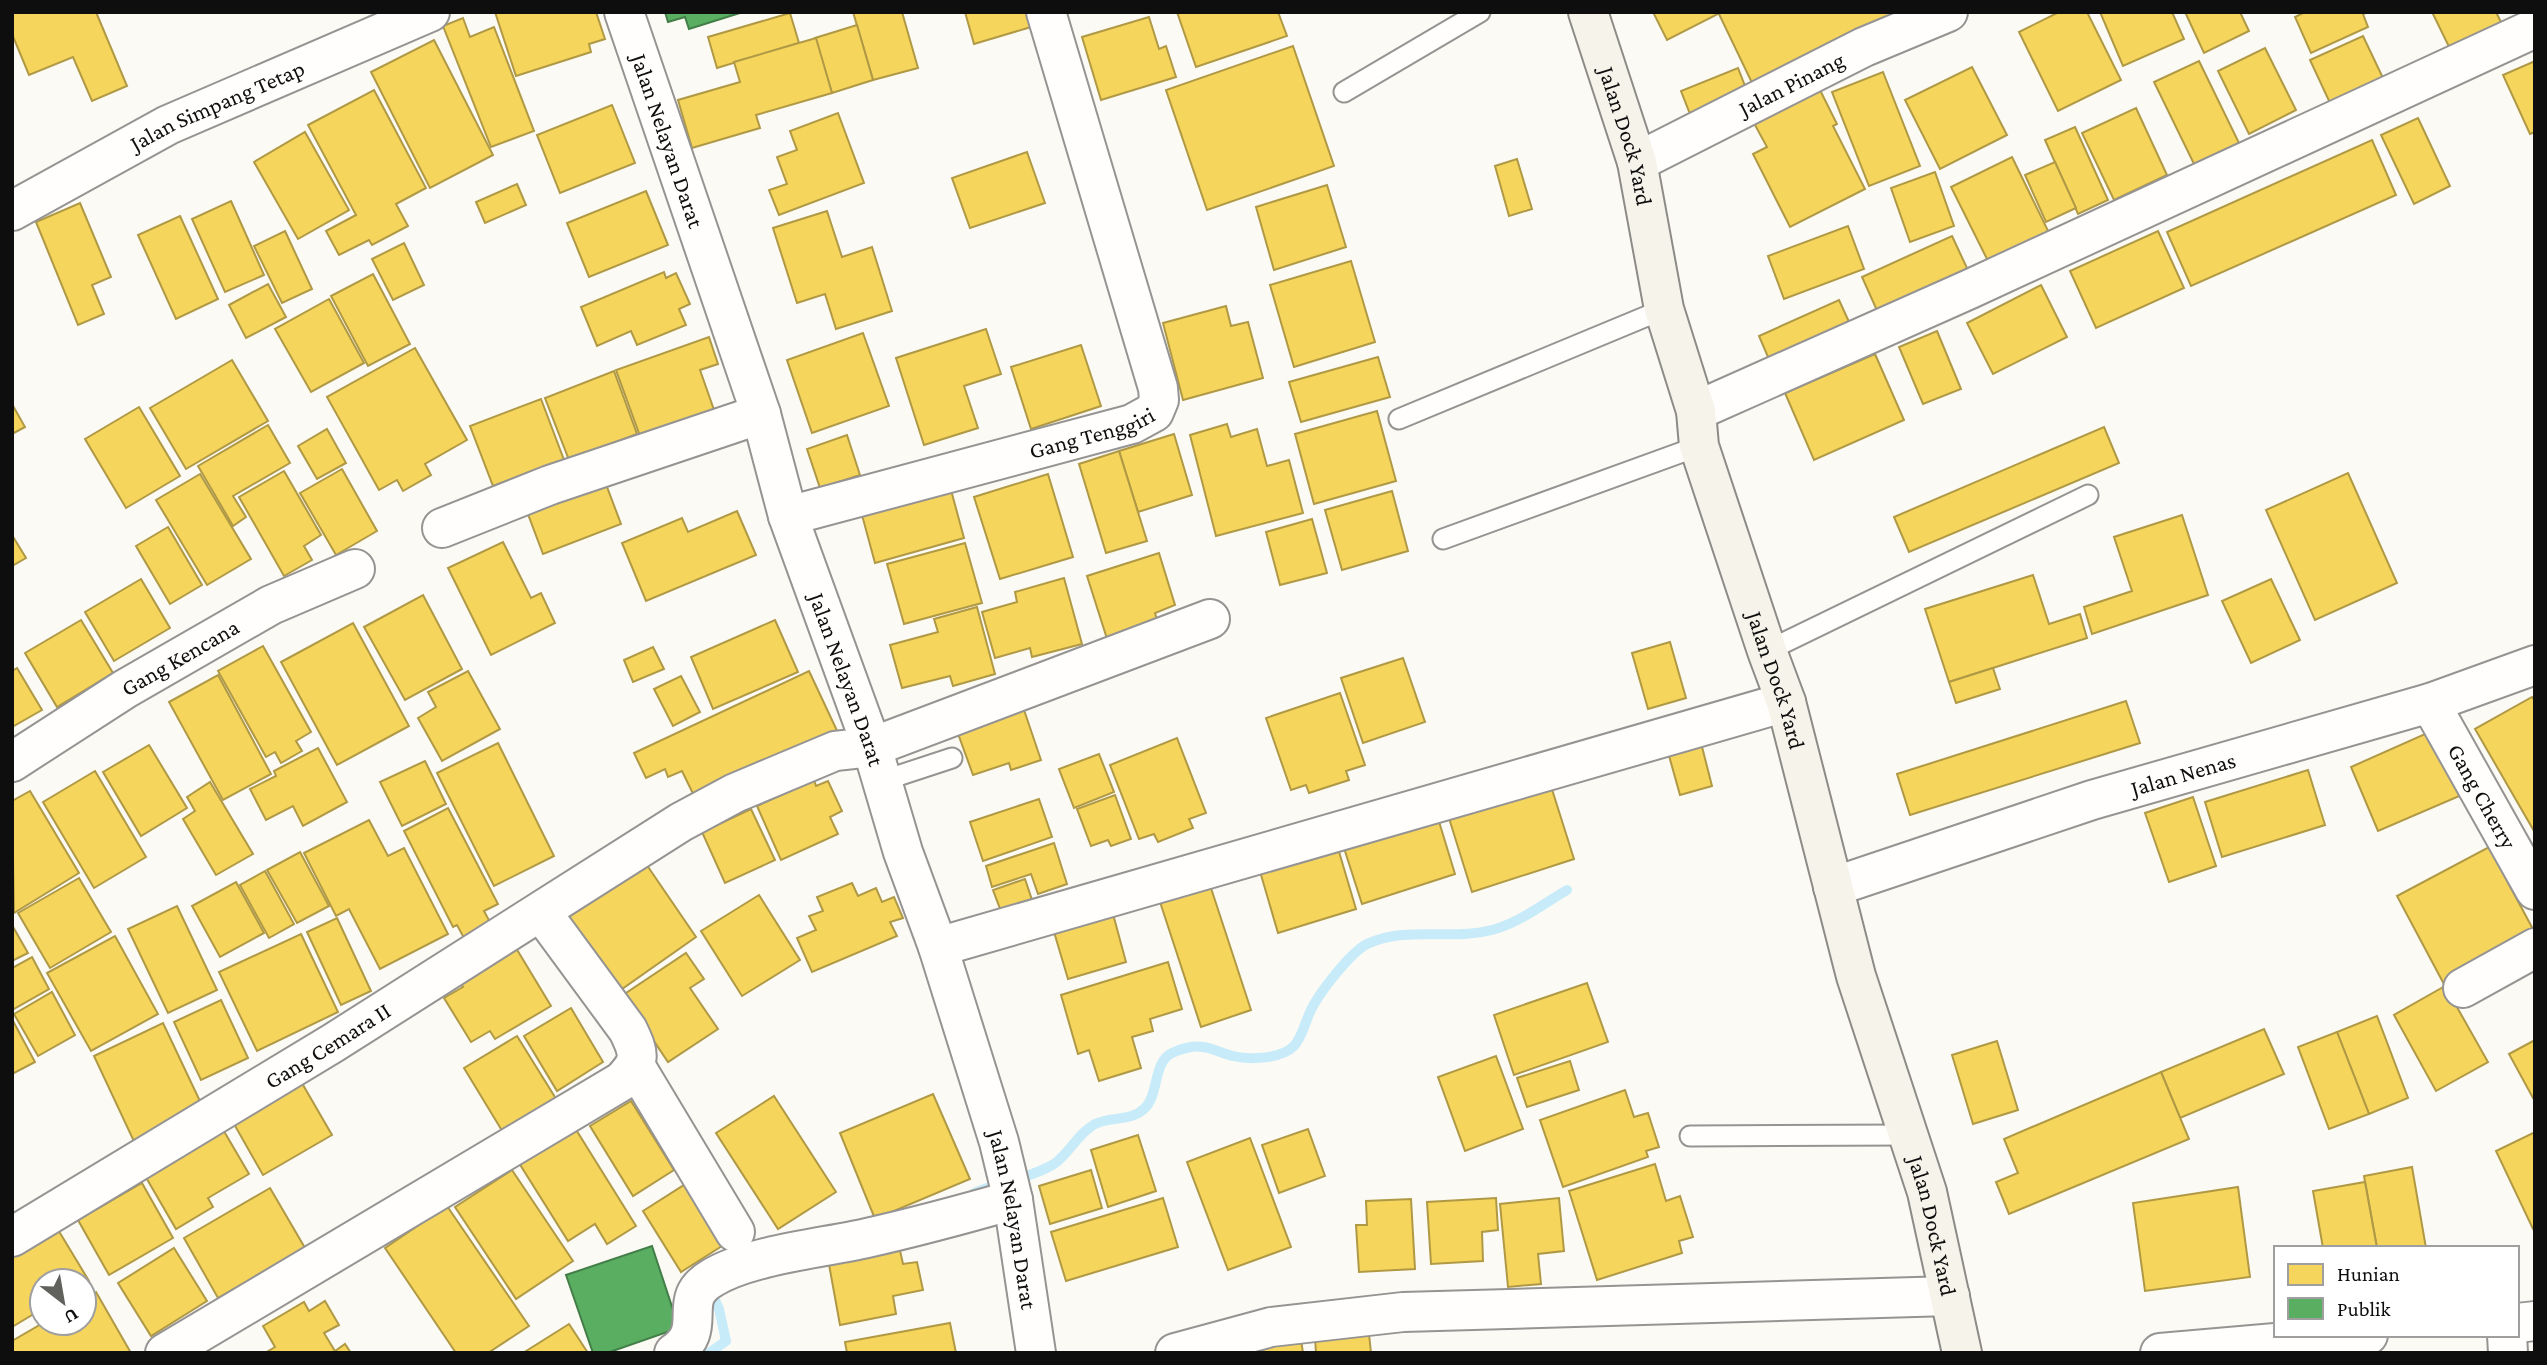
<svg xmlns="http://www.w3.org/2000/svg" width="2547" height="1365" font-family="'Crimson Pro',serif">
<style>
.homes{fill:#f6d55c;stroke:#b09945;stroke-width:2}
.public{fill:#5aae61;stroke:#437e48;stroke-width:2}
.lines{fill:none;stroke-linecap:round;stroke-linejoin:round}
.stream{stroke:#c7ebf9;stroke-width:10}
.lane-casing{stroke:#959492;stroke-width:23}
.street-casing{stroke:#959492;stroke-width:42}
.secondary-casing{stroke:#8c8b88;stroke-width:42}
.lane{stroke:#fffefd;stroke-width:19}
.street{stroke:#fffefd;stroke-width:38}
.secondary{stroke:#f5f3ea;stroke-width:38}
.labels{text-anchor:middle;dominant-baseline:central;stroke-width:7;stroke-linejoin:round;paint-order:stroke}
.street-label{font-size:23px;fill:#0e0e0e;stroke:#fff}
</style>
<rect width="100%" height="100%" fill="#fcfaf4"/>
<!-- homes -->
<g class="homes">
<polygon points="12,12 96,12 127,86 92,101 73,57 29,75 12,34"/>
<polygon points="495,12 596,12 605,39 589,44 591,52 516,76"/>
<polygon points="853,12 902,12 918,68 873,80"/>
<polygon points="965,12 1027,12 1031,27 974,44"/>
<polygon points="1177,12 1278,12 1287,36 1196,67"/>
<polygon points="1653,12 1718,12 1718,14 1667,40"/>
<polygon points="1718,12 1889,12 1891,16 1753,85"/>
<polygon points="2059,12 2087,12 2121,80 2058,111 2019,32"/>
<polygon points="2100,12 2172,12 2184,39 2123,66"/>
<polygon points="2185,12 2240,12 2249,31 2204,53"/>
<polygon points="2305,12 2368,12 2363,14 2368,27 2311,53 2295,17"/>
<polygon points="2432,12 2496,12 2505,30 2453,55"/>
<polygon points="790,13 799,43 717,68 708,37"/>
<polygon points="1149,17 1159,49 1166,46 1176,77 1101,100 1082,37"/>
<polygon points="463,18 470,37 494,27 534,131 491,147 443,26"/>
<polygon points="857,25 873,80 832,93 815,38"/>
<polygon points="2363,36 2383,78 2330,103 2310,60"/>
<polygon points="816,38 832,93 756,115 760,128 692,148 678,100 740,82 734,62"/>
<polygon points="434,40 493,155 430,188 371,72"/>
<polygon points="1293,46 1334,166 1207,210 1166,90"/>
<polygon points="2265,48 2296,110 2249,134 2218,71"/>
<polygon points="2199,61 2239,143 2194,164 2154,82"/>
<polygon points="2535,61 2535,132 2530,134 2503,75"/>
<polygon points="1972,67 2007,135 1940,169 1905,100"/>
<polygon points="1738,68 1747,91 1690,114 1681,91"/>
<polygon points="1883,72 1920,166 1869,186 1832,92"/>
<polygon points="1815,80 1837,124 1833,126 1865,189 1790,227 1753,154 1767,147 1749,114"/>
<polygon points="374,90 426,188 396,204 408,226 372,245 369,240 339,255 326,231 356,215 308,125"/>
<polygon points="612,105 635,163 560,193 537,135"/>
<polygon points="2136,108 2167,175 2114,200 2082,133"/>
<polygon points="838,113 864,183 779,215 769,190 787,184 777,157 797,150 790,131"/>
<polygon points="2418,118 2450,186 2414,204 2381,135"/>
<polygon points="2075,127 2108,200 2078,214 2045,140"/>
<polygon points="305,132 349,210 298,239 254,162"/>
<polygon points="2372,140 2396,195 2191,286 2167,232"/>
<polygon points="1027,152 1045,203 970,228 952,178"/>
<polygon points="2012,157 2052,239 1992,269 1951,187"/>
<polygon points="1517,159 1532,209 1509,216 1495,166"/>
<polygon points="2055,162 2076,208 2046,222 2025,175"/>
<polygon points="1935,172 1954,226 1910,242 1891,188"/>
<polygon points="517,184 526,205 485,223 476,202"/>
<polygon points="1327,185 1346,247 1274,270 1256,207"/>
<polygon points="646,191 668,245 589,277 567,223"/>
<polygon points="231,201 264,275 225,292 192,219"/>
<polygon points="80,203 111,277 92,285 104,314 78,325 36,222"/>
<polygon points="827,211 842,257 872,247 892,311 836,329 825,294 797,303 773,228"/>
<polygon points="180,216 218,299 176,319 138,235"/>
<polygon points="1848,226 1864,269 1784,299 1768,256"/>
<polygon points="285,231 312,289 282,303 254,246"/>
<polygon points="2158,231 2184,288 2096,328 2070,271"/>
<polygon points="1952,236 1974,283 1883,324 1862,277"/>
<polygon points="404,243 424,285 393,300 372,259"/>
<polygon points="1351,261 1375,342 1294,367 1270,285"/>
<polygon points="664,272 666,278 676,273 690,304 679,309 686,325 637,345 631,331 597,346 581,307"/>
<polygon points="373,274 410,344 368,366 331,296"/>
<polygon points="268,284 286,317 246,338 229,305"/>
<polygon points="2041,285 2067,337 1993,374 1967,323"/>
<polygon points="329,299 364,363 311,392 275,329"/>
<polygon points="1839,300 1855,335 1774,371 1759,336"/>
<polygon points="1226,306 1231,326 1248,322 1263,378 1183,400 1163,323"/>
<polygon points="986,329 1001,374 964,386 978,428 924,445 896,358"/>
<polygon points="1937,331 1961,389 1923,404 1899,347"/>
<polygon points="863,333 889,406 812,433 787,360"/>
<polygon points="709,337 718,364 700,370 714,410 640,436 616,370"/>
<polygon points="1081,345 1101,406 1031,429 1011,367"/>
<polygon points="415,348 467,440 425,464 431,475 403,491 397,480 379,490 327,397"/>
<polygon points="1875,354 1904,420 1814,460 1785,393"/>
<polygon points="1378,357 1390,397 1301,422 1289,382"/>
<polygon points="232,360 268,421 186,469 150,408"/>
<polygon points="614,371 637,434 569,460 545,398"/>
<polygon points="541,399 564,460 493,486 470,426"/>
<polygon points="12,404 25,427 12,434"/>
<polygon points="139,407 180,476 126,508 85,439"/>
<polygon points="1377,411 1396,481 1314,504 1295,434"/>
<polygon points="1227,424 1231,437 1257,429 1267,466 1289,460 1303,513 1216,536 1190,435"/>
<polygon points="268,425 290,463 233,496 246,517 233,526 198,466"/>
<polygon points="2104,427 2119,463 1909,552 1894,517"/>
<polygon points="327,429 346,463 317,479 298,446"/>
<polygon points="1174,434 1192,495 1138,512 1119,451"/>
<polygon points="847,435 860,475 820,488 807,449"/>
<polygon points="1119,451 1147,541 1106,553 1079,464"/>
<polygon points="342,469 377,531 336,555 300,493"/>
<polygon points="284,471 321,535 304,546 312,560 284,576 239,497"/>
<polygon points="601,471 621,524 543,554 523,501"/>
<polygon points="2348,473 2397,583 2315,620 2266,510"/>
<polygon points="200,474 251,559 207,585 156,500"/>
<polygon points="1048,474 1073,557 1000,579 974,497"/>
<polygon points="951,490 964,538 875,563 862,515"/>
<polygon points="1392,491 1408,551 1342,570 1325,510"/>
<polygon points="737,511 756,555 646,601 622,543 682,518 688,532"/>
<polygon points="2182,515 2208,595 2092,634 2084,607 2132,591 2114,537"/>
<polygon points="1312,519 1327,573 1280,585 1266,532"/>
<polygon points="168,527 202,585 170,604 136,546"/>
<polygon points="12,535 26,558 12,566"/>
<polygon points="503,542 531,598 541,593 555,623 491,655 448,568"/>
<polygon points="965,543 982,603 904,624 887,564"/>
<polygon points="1159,553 1175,605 1155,613 1160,629 1109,645 1087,576"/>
<polygon points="2033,575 2049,624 2080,614 2087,638 1949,682 1925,609"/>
<polygon points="1064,578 1082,644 1032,657 1030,648 995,658 982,612 1017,602 1015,592"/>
<polygon points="141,579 170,628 114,661 85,612"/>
<polygon points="2271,579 2300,640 2251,663 2222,601"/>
<polygon points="423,595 462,669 405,700 364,627"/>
<polygon points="977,607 995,674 953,686 950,676 902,688 890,645 938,632 934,619"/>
<polygon points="81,620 113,673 57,707 25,653"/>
<polygon points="775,620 798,672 713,709 691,657"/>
<polygon points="353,623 409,726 337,765 281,662"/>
<polygon points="1670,642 1686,698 1648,709 1632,653"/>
<polygon points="263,646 311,732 296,741 302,751 281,763 275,752 266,757 218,671"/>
<polygon points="653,647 664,669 633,682 624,660"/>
<polygon points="1403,658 1425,722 1363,743 1341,678"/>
<polygon points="17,668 42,710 12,727 12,671"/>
<polygon points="1993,668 2000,689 1956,703 1949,682"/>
<polygon points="468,671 500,729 442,761 418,718 436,707 428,692"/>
<polygon points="809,671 840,737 698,804 682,771 668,777 665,769 646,778 634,753"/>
<polygon points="218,675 271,774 223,800 169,702"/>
<polygon points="681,676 700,712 673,726 654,689"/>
<polygon points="1340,693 1365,765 1346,771 1349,780 1309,793 1306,785 1291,790 1266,718"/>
<polygon points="2532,697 2535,701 2534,831 2475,729"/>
<polygon points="2126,701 2140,743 1910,815 1897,774"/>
<polygon points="1022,704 1041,760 1011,770 1009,763 973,775 956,728"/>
<polygon points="2443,726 2471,791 2378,831 2351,767"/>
<polygon points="1699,735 1712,786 1680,795 1666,745"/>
<polygon points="1177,738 1206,813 1189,819 1193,828 1158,842 1154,834 1139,839 1110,765"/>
<polygon points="498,743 554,856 494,886 437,773"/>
<polygon points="149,745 187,808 141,836 103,772"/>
<polygon points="318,748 347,802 303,826 293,806 266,820 250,789 276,776 274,771"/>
<polygon points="1099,754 1114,792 1074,808 1059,769"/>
<polygon points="425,761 446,804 402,826 380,782"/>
<polygon points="2308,770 2325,825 2222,857 2205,802"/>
<polygon points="95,771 146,857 94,888 43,802"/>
<polygon points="814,780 816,786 828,781 842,811 830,817 838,834 781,860 757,806"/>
<polygon points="210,782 253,854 216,875 183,819 195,811 187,797"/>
<polygon points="1550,783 1574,859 1472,892 1448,815"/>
<polygon points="30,791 79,873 14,913 12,801"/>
<polygon points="1115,795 1131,839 1111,846 1108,840 1091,846 1077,809"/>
<polygon points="2193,797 2216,866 2169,882 2145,813"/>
<polygon points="1039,799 1052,837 983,861 970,822"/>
<polygon points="448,808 498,904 484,911 491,924 464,938 457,925 453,927 404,831"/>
<polygon points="751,809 775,860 725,883 702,832"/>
<polygon points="1437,815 1455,874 1362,904 1343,845"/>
<polygon points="369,820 388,856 404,848 448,934 380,969 349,909 336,916 304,853"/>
<polygon points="1054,843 1067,884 1038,894 1031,874 992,887 986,866"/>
<polygon points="1337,845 1356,909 1278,933 1259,868"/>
<polygon points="2489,847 2535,933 2445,986 2397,896"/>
<polygon points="300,852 329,906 297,923 267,870"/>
<polygon points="642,858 696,937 612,996 557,917"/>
<polygon points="265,871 294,924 269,938 240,885"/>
<polygon points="79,878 111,932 50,968 18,913"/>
<polygon points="1025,879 1033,903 1002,914 993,890"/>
<polygon points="236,882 264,933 220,957 192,906"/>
<polygon points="852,883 858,896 876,888 882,902 894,897 903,918 890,922 897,936 812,972 797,938 816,930 809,916 823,911 817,897"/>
<polygon points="1210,885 1251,1010 1201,1027 1160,902"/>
<polygon points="759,895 800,960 742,996 701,931"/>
<polygon points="177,906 217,990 168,1013 128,929"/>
<polygon points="1113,914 1126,962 1068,979 1054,932"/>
<polygon points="337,918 371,991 341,1005 307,932"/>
<polygon points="12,925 28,953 12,961"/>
<polygon points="301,934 338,1012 257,1051 219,972"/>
<polygon points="115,936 158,1014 91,1051 47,973"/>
<polygon points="516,948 551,1006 495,1039 490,1031 471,1042 444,998 463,987 460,982"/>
<polygon points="686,953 704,979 690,988 718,1029 668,1062 623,995"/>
<polygon points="32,957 49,989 12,1010 12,968"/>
<polygon points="1168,962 1182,1009 1150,1019 1153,1031 1132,1037 1141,1068 1099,1081 1089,1050 1078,1054 1061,995"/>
<polygon points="1587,983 1608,1042 1514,1075 1494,1015"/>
<polygon points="2445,986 2488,1062 2436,1091 2394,1015"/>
<polygon points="52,992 75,1035 38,1056 14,1014"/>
<polygon points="221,1000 248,1058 201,1080 174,1022"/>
<polygon points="571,1008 603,1062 557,1091 524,1036"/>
<polygon points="2377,1016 2408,1098 2369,1114 2337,1032"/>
<polygon points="12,1019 35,1062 12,1074"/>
<polygon points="163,1023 207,1116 138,1150 94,1056"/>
<polygon points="2264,1029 2284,1074 2180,1118 2161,1072"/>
<polygon points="2337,1032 2369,1114 2329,1129 2298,1047"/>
<polygon points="517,1036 558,1102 504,1134 464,1068"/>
<polygon points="2535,1040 2535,1097 2533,1098 2509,1054"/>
<polygon points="1997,1041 2018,1110 1973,1124 1952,1055"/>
<polygon points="1496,1056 1523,1129 1465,1151 1438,1077"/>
<polygon points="1570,1061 1579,1090 1527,1107 1517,1078"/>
<polygon points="2161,1072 2189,1139 2009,1214 1996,1182 2018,1173 2004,1139"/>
<polygon points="299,1078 332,1135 263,1175 230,1117"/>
<polygon points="1625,1090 1634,1117 1648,1113 1659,1147 1646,1151 1648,1157 1563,1187 1540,1120"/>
<polygon points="933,1094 970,1179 875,1219 840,1133"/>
<polygon points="774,1096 836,1192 778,1229 716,1133"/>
<polygon points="631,1101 674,1170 633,1196 590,1126"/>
<polygon points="218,1121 249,1174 208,1198 213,1207 176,1229 144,1174"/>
<polygon points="575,1128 636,1226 607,1244 595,1224 568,1241 519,1163"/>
<polygon points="1308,1129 1325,1176 1279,1193 1262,1145"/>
<polygon points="2535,1132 2535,1228 2533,1229 2496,1151"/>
<polygon points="1138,1135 1156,1191 1108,1207 1091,1150"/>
<polygon points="1250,1138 1291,1247 1228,1270 1187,1162"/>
<polygon points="1655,1164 1666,1201 1680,1196 1693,1237 1679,1241 1682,1253 1597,1280 1569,1191"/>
<polygon points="2412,1167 2426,1248 2377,1248 2364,1176"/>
<polygon points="512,1170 573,1261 516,1299 455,1207"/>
<polygon points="1091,1170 1102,1208 1050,1224 1039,1186"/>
<polygon points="2365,1182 2377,1248 2323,1248 2313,1191"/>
<polygon points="142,1183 173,1238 109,1275 78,1220"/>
<polygon points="684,1185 722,1246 681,1272 643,1211"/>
<polygon points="2238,1187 2250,1277 2145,1291 2133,1203"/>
<polygon points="270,1188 305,1248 218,1298 184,1238"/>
<polygon points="1163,1198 1178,1247 1066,1281 1051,1232"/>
<polygon points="1496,1198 1498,1230 1482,1232 1483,1261 1431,1264 1427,1202"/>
<polygon points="1559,1198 1564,1251 1538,1254 1541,1284 1508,1287 1500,1204"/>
<polygon points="1411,1199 1415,1269 1359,1272 1356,1225 1367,1225 1366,1201"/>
<polygon points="447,1206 529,1326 488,1353 456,1353 385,1248"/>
<polygon points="57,1228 89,1281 84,1284 84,1281 42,1281 42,1309 12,1327 12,1254"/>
<polygon points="899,1246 903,1264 917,1262 923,1290 893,1296 896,1314 840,1325 828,1259"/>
<polygon points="174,1248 207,1301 151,1336 118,1283"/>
<polygon points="96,1292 131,1353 12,1353 12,1341 43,1323 84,1323 84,1299"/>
<polygon points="325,1301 339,1325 324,1333 335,1351 345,1344 351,1353 265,1353 275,1347 263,1326 304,1302 309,1311"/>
<polygon points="950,1323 956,1353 847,1353 845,1342"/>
<polygon points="569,1324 588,1353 523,1353"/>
<polygon points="1300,1333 1303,1353 1216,1353"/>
<polygon points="1369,1334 1371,1353 1316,1353 1315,1338"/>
</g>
<!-- public -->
<g class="public">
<polygon points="665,12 743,12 689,29 685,17 668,22"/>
<polygon points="652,1246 679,1328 607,1353 593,1353 566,1275"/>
</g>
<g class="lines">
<!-- stream -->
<g class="stream">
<path d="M 974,1193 C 1000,1182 1031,1178 1054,1164 C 1070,1153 1077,1134 1095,1124 C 1111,1116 1131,1122 1145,1108 C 1159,1094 1153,1062 1172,1053 C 1180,1049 1194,1045 1203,1047 C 1213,1048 1223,1054 1233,1056 C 1250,1060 1281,1059 1294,1046 C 1302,1037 1305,1023 1310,1012 C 1318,994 1350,953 1367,944 C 1406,926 1448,940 1487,931 C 1515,926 1543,904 1567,890"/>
<polyline points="709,1353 726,1341 719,1309 710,1289"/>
</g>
<!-- lane casing -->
<g class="lane-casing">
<g id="lane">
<polyline points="1344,92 1480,12"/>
<polyline points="1399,419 1664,309"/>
<polyline points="1443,539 1699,446"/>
<polyline points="1767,651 2088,495"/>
<polyline points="882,781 952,758"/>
<polyline points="1690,1136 1908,1135"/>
</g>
</g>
<!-- street casing -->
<g class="street-casing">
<g id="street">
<path id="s1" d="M 624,12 L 761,414 L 788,516 L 872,747 L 903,852 L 938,947 L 999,1142 L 1013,1200 L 1036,1353"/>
<path id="s2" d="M 1637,162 L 1864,47 L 1948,12"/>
<path id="s3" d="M 12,211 L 168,125 L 430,12"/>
<polyline points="1696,411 1970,289 2535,28"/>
<path id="s4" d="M 788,516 L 1132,424 L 1154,412 L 1159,400 L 1158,388 L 1046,12"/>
<polyline points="442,528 550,485 761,414"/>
<path id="s5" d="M 2430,703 L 2535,890"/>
<path id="s6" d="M 12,762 L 125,689 L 271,605 L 355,569"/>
<path id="s7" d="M 1833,887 L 2092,800 L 2430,703 L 2535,665"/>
<polyline points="938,947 1786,702"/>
<polyline points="2463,988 2535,948"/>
<polyline points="636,1067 735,1232"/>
<path id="s8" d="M 12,1237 L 333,1043 L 681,822 L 735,793 L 835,751 L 872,747 L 1210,619"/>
<polyline points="2517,1323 2535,1321"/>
<polyline points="2507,1335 2508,1353"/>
<path d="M 165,1353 L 622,1081 C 641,1061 640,1055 628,1030 L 542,913"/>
<path d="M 674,1353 C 711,1328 674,1300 712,1278 C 749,1255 823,1248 867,1238 C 916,1227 964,1214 1013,1200"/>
<polyline points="1175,1353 1271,1327 1403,1312 1950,1296"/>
<polyline points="2160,1353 2368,1335"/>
</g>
</g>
<!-- secondary casing -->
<g class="secondary-casing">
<g id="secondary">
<path id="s9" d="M 1588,12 L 1637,162 L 1664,309 L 1696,411 L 1699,446 L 1767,651 L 1786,702 L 1856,976 L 1927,1192 L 1962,1353"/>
</g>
</g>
<!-- lane -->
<use href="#lane" class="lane"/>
<!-- street -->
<use href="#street" class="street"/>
<!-- secondary -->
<use href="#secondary" class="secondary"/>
</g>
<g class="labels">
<!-- street labels -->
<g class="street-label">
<text stroke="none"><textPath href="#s2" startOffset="173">Jalan Pinang</textPath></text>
<text stroke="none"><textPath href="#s3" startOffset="231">Jalan Simpang Tetap</textPath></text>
<text stroke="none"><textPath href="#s9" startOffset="130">Jalan Dock Yard</textPath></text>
<text stroke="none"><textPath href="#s1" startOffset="136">Jalan Nelayan Darat</textPath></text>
<text stroke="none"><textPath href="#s4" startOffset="315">Gang Tenggiri</textPath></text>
<text stroke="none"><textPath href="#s6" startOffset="198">Gang Kencana</textPath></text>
<text stroke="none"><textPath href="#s1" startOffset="704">Jalan Nelayan Darat</textPath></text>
<text stroke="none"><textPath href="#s9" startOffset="696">Jalan Dock Yard</textPath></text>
<text stroke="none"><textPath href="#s7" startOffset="368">Jalan Nenas</textPath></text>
<text stroke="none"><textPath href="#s5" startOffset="107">Gang Cherry</textPath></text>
<text stroke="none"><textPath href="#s8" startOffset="369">Gang Cemara II</textPath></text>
<text stroke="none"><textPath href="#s1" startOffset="1270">Jalan Nelayan Darat</textPath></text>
<text stroke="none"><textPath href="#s9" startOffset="1264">Jalan Dock Yard</textPath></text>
</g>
</g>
<!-- border -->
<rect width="2547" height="1365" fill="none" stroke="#0e0e0e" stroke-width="28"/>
<!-- legend -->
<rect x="2274" y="1246" width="245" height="91" fill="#ffffff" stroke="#9f9f9f" stroke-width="2"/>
<rect x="2288" y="1264" width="35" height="21" fill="#f6d55c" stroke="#9f9f9f" stroke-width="2"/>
<text x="2337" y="1281" font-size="21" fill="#0e0e0e">Hunian</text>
<rect x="2288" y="1298" width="35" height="21" fill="#5aae61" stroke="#9f9f9f" stroke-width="2"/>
<text x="2337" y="1316" font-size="21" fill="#0e0e0e">Publik</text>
<!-- north arrow -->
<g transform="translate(63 1302) rotate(149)"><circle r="33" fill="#ffffff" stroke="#9f9f9f" stroke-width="2"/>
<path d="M0-5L12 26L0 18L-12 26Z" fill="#61615e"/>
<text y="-10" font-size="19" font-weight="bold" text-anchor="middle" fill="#0e0e0e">U</text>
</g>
</svg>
